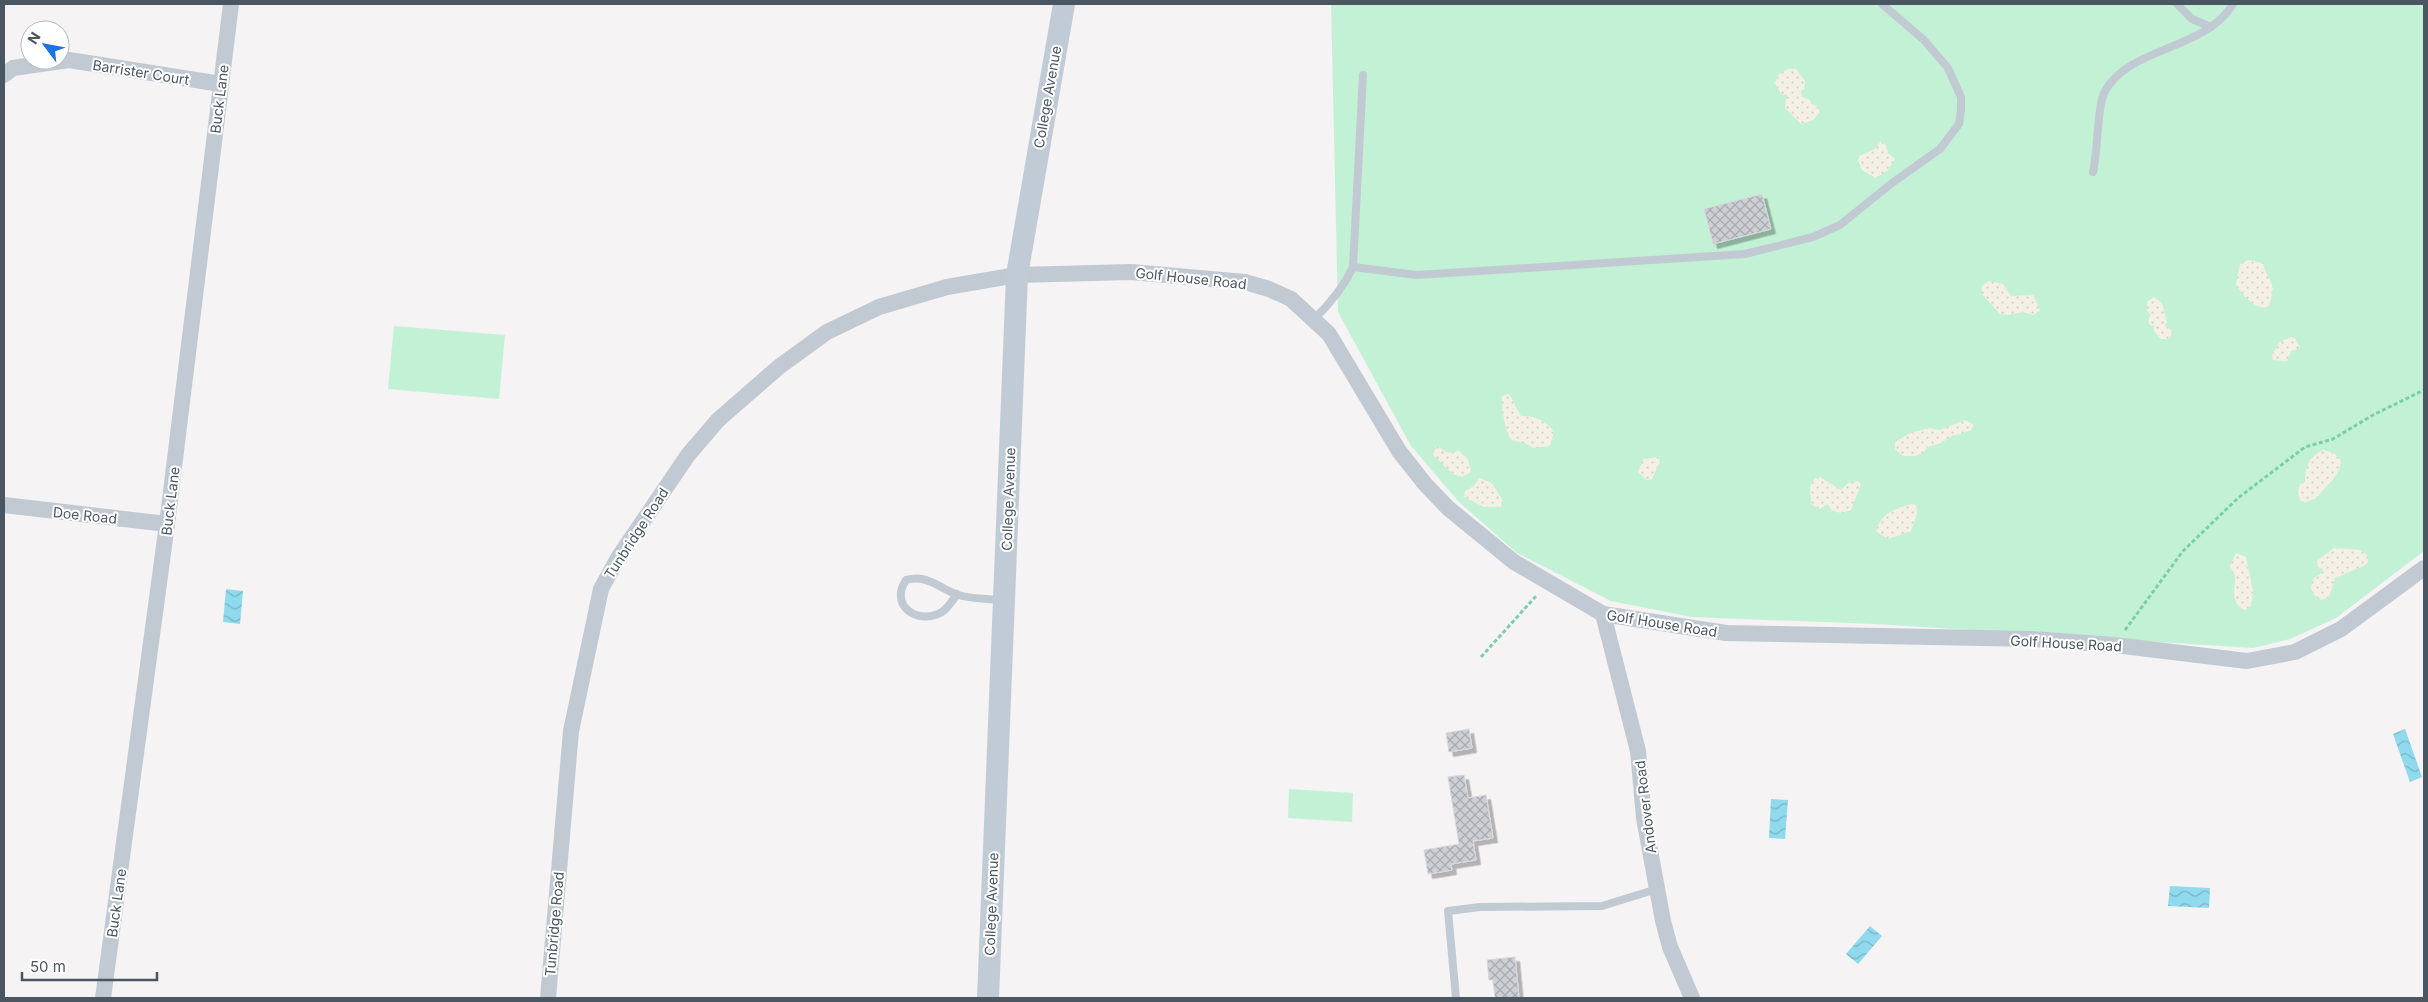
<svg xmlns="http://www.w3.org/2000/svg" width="2428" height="1002" font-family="Inter,sans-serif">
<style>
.green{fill:#c3f1d5}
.sand{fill:url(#sand-dots)}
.water{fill:url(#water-waves)}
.building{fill:url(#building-cross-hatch);stroke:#d7d9de;filter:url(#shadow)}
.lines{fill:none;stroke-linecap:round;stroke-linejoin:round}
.path{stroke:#7ad0a6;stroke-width:3;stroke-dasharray:4 2.5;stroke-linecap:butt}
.service{stroke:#c1cad2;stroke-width:8}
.minor{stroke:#c1cad2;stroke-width:16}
.secondary{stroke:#c1cbd6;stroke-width:22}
.labels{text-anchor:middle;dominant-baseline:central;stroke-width:4;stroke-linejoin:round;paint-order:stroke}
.street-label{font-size:14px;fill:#4a5661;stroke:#fff}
</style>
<defs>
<pattern id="sand-dots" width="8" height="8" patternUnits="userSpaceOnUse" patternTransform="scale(1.25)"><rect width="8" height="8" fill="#f5f0e5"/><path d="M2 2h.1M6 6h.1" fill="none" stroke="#d4d0c7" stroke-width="1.8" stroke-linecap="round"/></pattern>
<pattern id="water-waves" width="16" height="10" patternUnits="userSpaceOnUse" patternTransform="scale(1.25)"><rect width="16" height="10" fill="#90daee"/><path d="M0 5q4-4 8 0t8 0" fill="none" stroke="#78b4c4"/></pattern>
<pattern id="building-cross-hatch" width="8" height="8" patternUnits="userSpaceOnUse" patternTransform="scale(1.25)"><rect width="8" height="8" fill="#cdcfd5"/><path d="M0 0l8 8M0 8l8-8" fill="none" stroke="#a8abb0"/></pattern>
<filter id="shadow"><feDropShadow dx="4.5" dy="4.5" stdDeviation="0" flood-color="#0004"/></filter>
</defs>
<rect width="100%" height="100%" fill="#f5f3f3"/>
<!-- green -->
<g class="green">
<polygon points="1331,4 2424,4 2424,551 2336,618 2290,639 2253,648 1875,624 1691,617 1611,601 1517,553 1458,501 1411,446 1338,312"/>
<polygon points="394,326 505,335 499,399 388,389"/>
<polygon points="1289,789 1353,793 1352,822 1288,818"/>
</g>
<!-- sand -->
<g class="sand">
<polygon points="1788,69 1796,69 1805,81 1804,89 1801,91 1802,97 1810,100 1811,104 1817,106 1820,112 1813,120 1801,124 1785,108 1787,95 1781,94 1775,83 1779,74"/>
<polygon points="1881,141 1886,145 1888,153 1895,159 1887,171 1876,178 1862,170 1858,160 1859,156 1875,149"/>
<path d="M 2248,260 L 2263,263 C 2268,284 2279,283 2268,307 C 2255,310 2242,295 2236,284 L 2240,264 Z"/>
<polygon points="1989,281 2003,284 2011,296 2033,295 2040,310 2033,315 2023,312 2008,315 2000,314 1982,294 1982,286"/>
<polygon points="2154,297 2162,303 2167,322 2165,325 2173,332 2169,339 2161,339 2154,331 2154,326 2150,325 2148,321 2151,314 2147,311 2147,302"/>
<polygon points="2290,337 2295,338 2300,348 2291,351 2287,361 2273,360 2272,354 2280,342"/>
<path d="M 1509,394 L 1521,416 C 1535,415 1544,420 1554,431 L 1550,446 L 1532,448 L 1527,444 L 1511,440 C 1505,429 1501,409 1502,396 Z"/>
<polygon points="1965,420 1974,425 1970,431 1952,436 1941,443 1928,447 1923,453 1915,456 1903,456 1895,449 1895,442 1910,433 1929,428 1940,430"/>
<polygon points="1437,446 1446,452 1454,453 1458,450 1468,459 1471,472 1462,477 1453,474 1434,456 1433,453"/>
<path d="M 2323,450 L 2334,453 L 2341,461 C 2339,478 2326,485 2317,498 L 2303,503 C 2297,497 2297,490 2301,483 L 2305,482 C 2305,467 2309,457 2323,450 Z"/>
<polygon points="1658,457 1660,462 1652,479 1647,480 1638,472 1643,459"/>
<polygon points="1820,477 1841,490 1848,483 1858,481 1861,484 1851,510 1841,513 1831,510 1828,504 1819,509 1811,504 1810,486 1815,478"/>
<polygon points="1479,478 1492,483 1503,501 1501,507 1484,507 1464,497 1465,491 1474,486"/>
<path d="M 1914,504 L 1917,507 L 1917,514 L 1911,531 L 1888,539 L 1876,531 C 1879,514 1899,506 1914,504 Z"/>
<polygon points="2334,548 2360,550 2367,555 2368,562 2364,566 2335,578 2329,597 2321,600 2314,595 2311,588 2313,579 2323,572 2323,569 2318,567 2317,561"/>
<path d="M 2236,553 L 2246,557 L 2253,591 L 2251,606 L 2245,610 C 2230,604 2235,588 2235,577 C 2235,573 2231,569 2230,566 Z"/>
</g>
<!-- water -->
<g class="water">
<polygon points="226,589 243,591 240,624 223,622"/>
<polygon points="2405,729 2422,777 2410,782 2393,734"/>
<polygon points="1771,799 1788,800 1785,839 1769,838"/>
<polygon points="2170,886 2210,888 2209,908 2168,906"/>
<polygon points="1870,926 1882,936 1858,964 1846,954"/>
</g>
<!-- building -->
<g class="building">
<polygon points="1762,194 1771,229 1713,244 1704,209"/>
<polygon points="1469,729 1472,748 1449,752 1446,733"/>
<polygon points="1464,775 1468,798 1486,795 1493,838 1473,841 1476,860 1451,864 1452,870 1428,874 1424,850 1459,844 1448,777"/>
<polygon points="1515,957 1519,998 1495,998 1493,980 1489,980 1487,960"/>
</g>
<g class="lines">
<!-- path -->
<g class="path">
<polyline points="2125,630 2183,551 2238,498 2305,447 2333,439 2373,415 2424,390"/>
<polyline points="1481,657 1537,595"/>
</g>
<!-- service -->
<g class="service">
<polyline points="2177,4 2192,19 2211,27"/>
<path d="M 2093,172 C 2098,151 2097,108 2104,93 C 2128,46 2205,51 2233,4"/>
<polyline points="1353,267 1363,75"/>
<path d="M 1314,319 C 1331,303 1343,288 1353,267 L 1417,275 L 1745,254 L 1813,237 L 1840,225 L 1892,183 L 1940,149 L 1959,124 L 1961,110 L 1961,97 L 1948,68 L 1924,40 L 1882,4"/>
<path d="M 957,594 C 953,600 948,608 942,612 C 917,626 889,605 906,580 C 927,574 939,588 958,595 C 972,599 987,599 1002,600"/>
<polyline points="1456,998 1448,911 1480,907 1602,906 1657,889"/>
</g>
<!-- minor -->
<g class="minor">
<polyline points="4,75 13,68 69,60 221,84"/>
<polyline points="4,505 167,524"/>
<polyline points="1603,614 1638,751 1644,818 1663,921 1670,947 1692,998"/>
<polyline points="103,998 167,524 231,4"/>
<polyline points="548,998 571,731 601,589 618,558 688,455 718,420 780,366 827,332 879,307 947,287 1017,275 1131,272 1245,282 1269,289 1291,299 1329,334 1399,451 1425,484 1448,508 1514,562 1603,614 1726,633 2032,639 2115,645 2247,661 2295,652 2341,629 2424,568"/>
</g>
<!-- secondary -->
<polyline class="secondary" points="988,998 1017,275 1064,4"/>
</g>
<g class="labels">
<!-- street labels -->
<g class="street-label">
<text transform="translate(141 72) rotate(9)">Barrister Court</text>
<text transform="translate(1047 97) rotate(-80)">College Avenue</text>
<text transform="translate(219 99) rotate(-83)">Buck Lane</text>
<text transform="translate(1191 278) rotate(6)">Golf House Road</text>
<text transform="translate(1008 499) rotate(-88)">College Avenue</text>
<text transform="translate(170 501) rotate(-83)">Buck Lane</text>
<text transform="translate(85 515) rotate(6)">Doe Road</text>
<text transform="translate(636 533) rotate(-57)">Tunbridge Road</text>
<text transform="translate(1662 623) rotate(9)">Golf House Road</text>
<text transform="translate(2066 643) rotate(3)">Golf House Road</text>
<text transform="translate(1645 807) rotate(-97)">Andover Road</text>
<text transform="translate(116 903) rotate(-82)">Buck Lane</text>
<text transform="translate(991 904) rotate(-88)">College Avenue</text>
<text transform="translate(554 924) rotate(-85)">Tunbridge Road</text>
</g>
</g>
<!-- border -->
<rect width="2428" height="1002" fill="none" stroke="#4a5661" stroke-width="10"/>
<!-- north arrow -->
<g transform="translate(45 45) rotate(302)"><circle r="24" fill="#ffffff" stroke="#b7bbc0"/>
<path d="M0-4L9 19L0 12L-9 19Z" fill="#1a73e8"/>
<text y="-8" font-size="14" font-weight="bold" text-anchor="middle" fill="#4a5661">N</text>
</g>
<!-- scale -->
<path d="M22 972v8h135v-8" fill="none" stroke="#4a5661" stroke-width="2.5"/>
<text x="30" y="972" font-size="15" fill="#4a5661" stroke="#ffffff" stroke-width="4" paint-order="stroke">50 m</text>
</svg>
